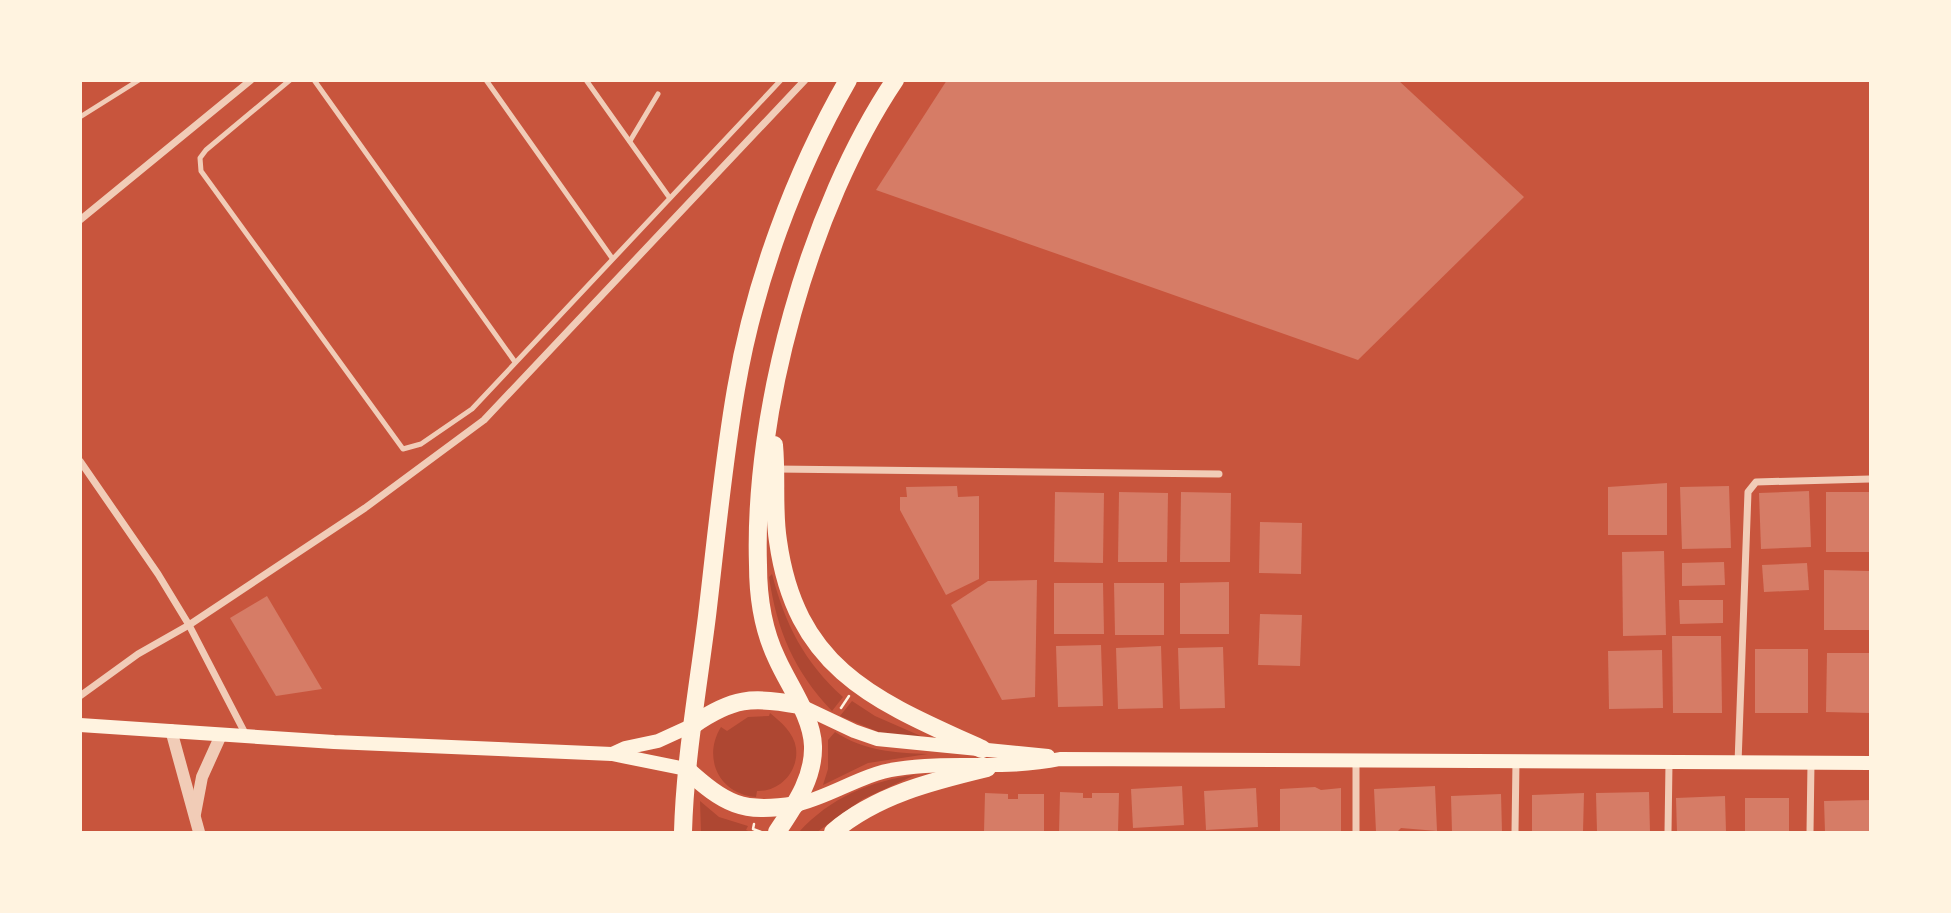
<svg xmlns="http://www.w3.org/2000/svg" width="1951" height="913" font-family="Raleway,sans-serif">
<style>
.green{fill:#ae4732}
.building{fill:#d67c66}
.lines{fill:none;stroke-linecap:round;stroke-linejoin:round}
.path{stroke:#fff3e0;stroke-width:2.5}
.service{stroke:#f1ccb7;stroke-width:5}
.minor{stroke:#f1ccb7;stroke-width:7}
.tertiary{stroke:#f1ccb7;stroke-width:12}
.secondary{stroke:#fff3e0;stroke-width:14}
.trunk{stroke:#fff3e0;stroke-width:18}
</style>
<rect width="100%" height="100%" fill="#c8553d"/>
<!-- green -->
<g class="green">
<path d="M 772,574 C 785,624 804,662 843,697 L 832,711 C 794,671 777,631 769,577 Z"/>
<polygon points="852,701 875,716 923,737 886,735 840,716"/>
<path d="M 770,713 C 781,722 794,733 796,748 C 799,771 780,792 757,791 L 756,797 C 719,794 702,758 721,727 L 727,731 L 748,717 L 769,716 Z"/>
<path d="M 835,732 C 864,751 895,753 928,754 L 868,763 L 823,785 L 828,769 L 828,740 Z"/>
<path d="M 915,775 L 863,799 L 817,832 L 799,832 C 830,798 870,781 915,775 Z"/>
<polygon points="700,801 719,817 748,826 746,830 751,832 701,832"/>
</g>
<!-- building -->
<g class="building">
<polygon points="947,80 1398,80 1524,197 1358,360 876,190"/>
<polygon points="1667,483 1667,535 1608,535 1608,487"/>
<polygon points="957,486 958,497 979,496 979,579 946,595 900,510 900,497 907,497 906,487"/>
<polygon points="1729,486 1731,548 1682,549 1680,487"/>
<polygon points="1809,491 1811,547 1761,549 1759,493"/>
<polygon points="1055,492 1104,493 1103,563 1054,562"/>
<polygon points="1119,492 1168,493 1167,562 1118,562"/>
<polygon points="1181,492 1231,493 1230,562 1180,562"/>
<rect x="1826" y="492" width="44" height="60"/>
<polygon points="1260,522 1302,523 1301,574 1259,573"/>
<polygon points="1664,551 1666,635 1623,636 1622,552"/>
<polygon points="1724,562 1725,585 1682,586 1682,563"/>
<polygon points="1807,563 1809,590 1764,592 1762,565"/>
<polygon points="1824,570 1870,571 1870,630 1824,630"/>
<polygon points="1037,580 1035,697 1002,700 951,605 988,581"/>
<polygon points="1229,582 1229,634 1180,634 1180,583"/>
<polygon points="1054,583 1103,583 1104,634 1054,634"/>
<polygon points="1114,583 1164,583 1164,635 1115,635"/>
<polygon points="267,596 322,689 276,696 230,618"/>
<polygon points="1679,600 1723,600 1723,623 1680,624"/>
<polygon points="1260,614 1302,615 1300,666 1258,665"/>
<polygon points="1672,636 1721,636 1722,713 1673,713"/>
<polygon points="1101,645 1103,706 1058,707 1056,646"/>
<polygon points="1161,646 1163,708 1118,709 1116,648"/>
<polygon points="1223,647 1225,708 1180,709 1178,648"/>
<rect x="1755" y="649" width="53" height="64"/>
<polygon points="1662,650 1663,708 1609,709 1608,651"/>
<polygon points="1827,653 1870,653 1870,713 1826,712"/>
<polygon points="1182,786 1184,825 1133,828 1131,789"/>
<polygon points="1435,786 1437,831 1401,828 1397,832 1376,832 1374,789"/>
<polygon points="1315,787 1321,790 1341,788 1341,832 1280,832 1280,789"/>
<polygon points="1256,788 1258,827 1206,830 1204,791"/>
<polygon points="1060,792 1083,793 1083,798 1092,798 1092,793 1119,793 1118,832 1059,832"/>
<polygon points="1649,792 1650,832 1597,832 1596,793"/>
<polygon points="985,793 1008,794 1008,799 1018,799 1018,794 1044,794 1044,832 984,832"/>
<polygon points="1584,793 1583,832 1532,832 1532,795"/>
<polygon points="1501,794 1502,832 1452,832 1451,796"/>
<polygon points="1725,796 1726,832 1677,832 1676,798"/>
<rect x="1745" y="798" width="44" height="34"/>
<polygon points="1870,800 1870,832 1825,832 1824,801"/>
</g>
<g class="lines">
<!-- path -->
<g class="path">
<polyline points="841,708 849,696"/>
<polyline points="754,824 753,829 761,832"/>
</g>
<!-- service -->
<g class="service">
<polyline points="290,80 206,150 200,158 201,171 403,449 421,444 472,409 781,80"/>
<polyline points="314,80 515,362"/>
<polyline points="486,80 612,258"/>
<polyline points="586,80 669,197"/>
<polyline points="80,117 139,80"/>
<polyline points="630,141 658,94"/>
</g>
<!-- minor -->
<g class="minor">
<polyline points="80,220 251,80"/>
<polyline points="80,461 158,574 189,625 247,737"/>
<polyline points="776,469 1219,474"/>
<polyline points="80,696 138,654 189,625 365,508 484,420 805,80"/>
<polyline points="1356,762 1356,832"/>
<polyline points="1738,763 1748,492 1756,482 1870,479"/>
<polyline points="1515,832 1516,761"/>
<polyline points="1668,832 1669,763"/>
<polyline points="1810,832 1811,763"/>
</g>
<!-- tertiary -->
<g class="tertiary">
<polyline points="171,730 199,832"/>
<polyline points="195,814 202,777 221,735"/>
</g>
<!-- secondary -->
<g class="secondary">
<polyline points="799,705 854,731 877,739 1048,756"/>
<polyline points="80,725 334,742 612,754 686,769"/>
<polyline points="612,754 625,748 658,741 693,725"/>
<path d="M 795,805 C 831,797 861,774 897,769 C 953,760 1003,771 1060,759 L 1870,763"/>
</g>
<!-- trunk -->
<g class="trunk">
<path d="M 774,445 C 777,477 773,510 778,541 C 796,670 876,701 982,749"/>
<path d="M 693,725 C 732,698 752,696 799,705"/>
<path d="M 686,769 C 725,804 742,814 795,805"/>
<path d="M 683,832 C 685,760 698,688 707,616 C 716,540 723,464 736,389 C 754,283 794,174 848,80"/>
<path d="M 777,832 C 794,806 814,779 813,746 C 812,716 789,686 777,659 C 763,630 758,597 758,565 C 753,412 809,208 895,80"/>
<path d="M 833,832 C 876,795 933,781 987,768"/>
</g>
</g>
<!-- border -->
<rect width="1951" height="913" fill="none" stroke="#fff3e0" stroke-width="164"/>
</svg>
